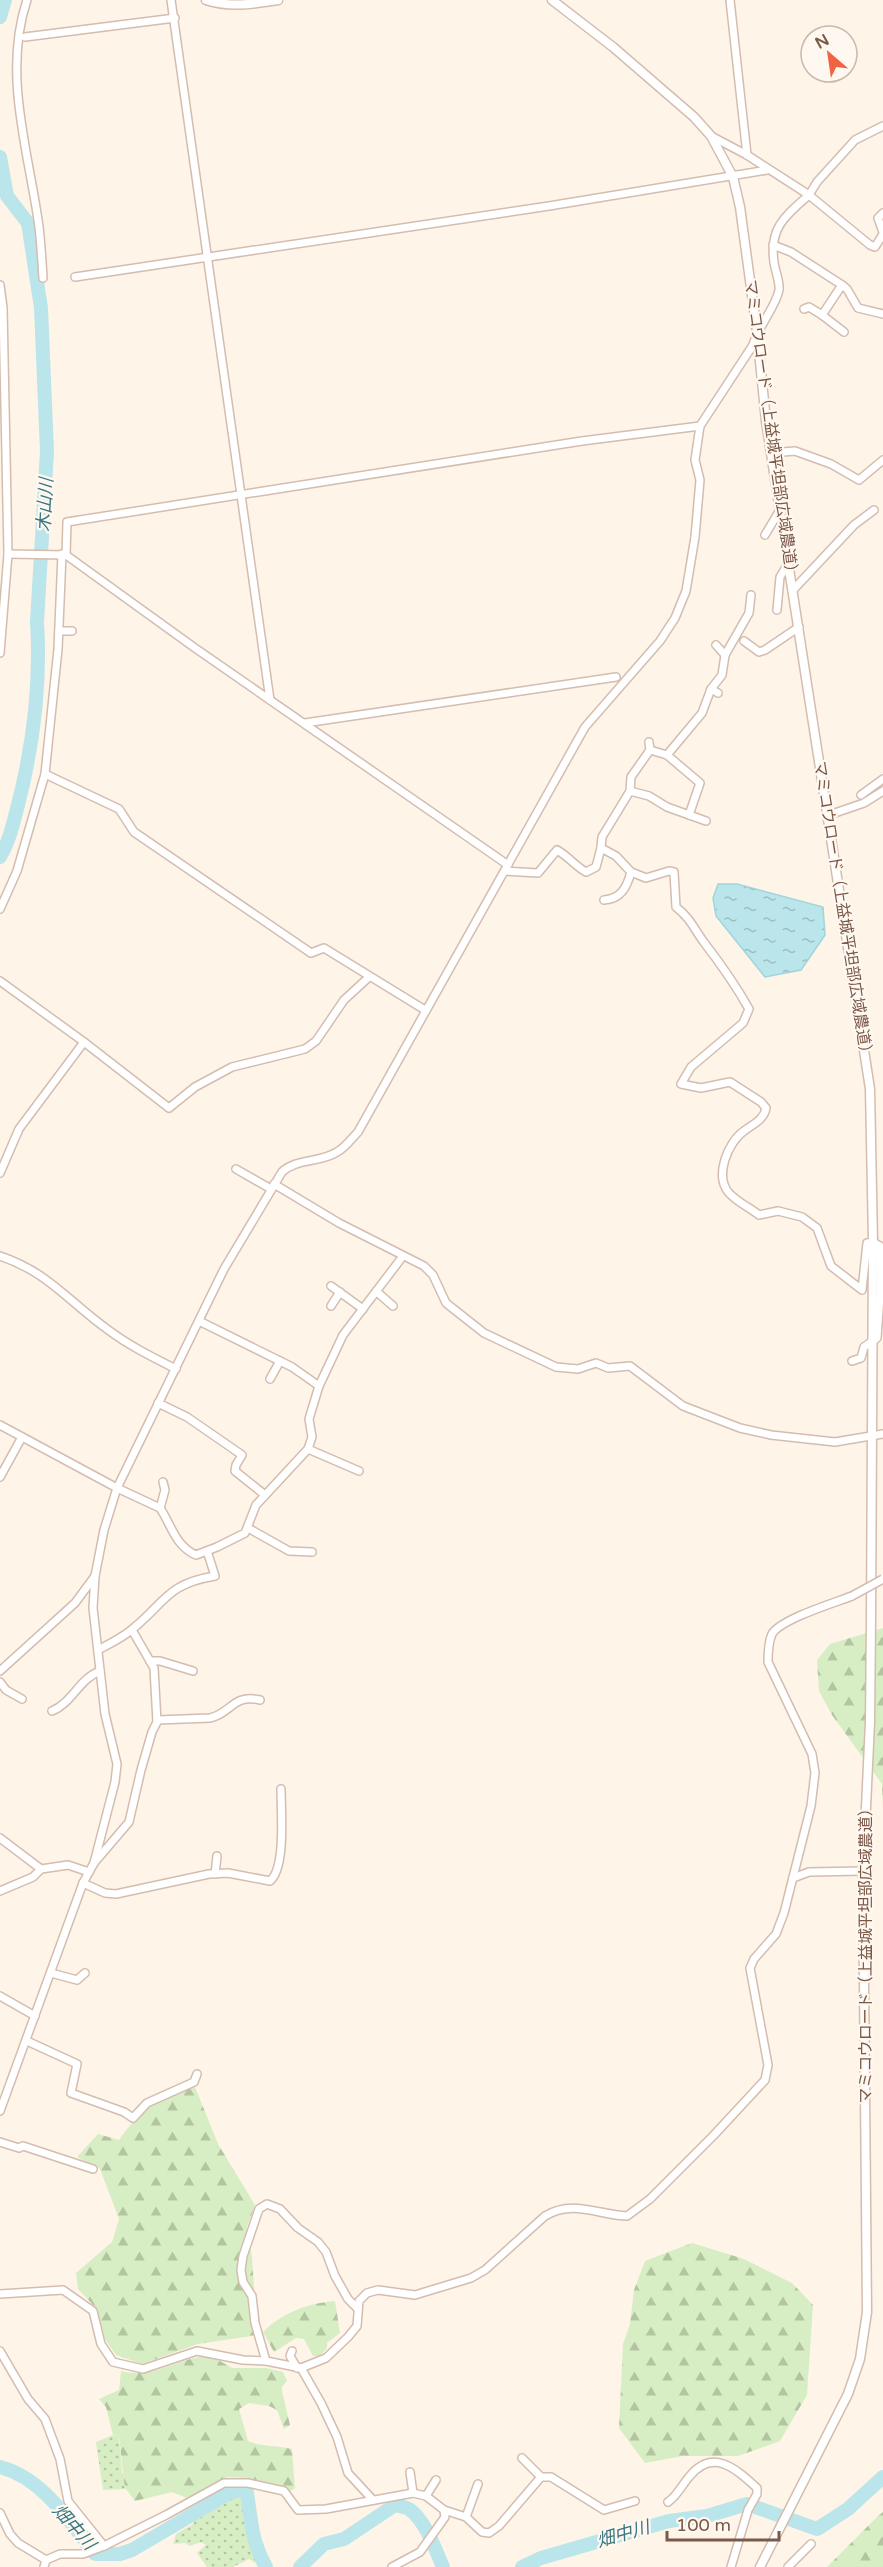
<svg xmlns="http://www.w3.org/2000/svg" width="883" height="2567" font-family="'Varela Round','Noto Sans JP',sans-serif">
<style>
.grass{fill:url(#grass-dots)}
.forest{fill:url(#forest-firs)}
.water{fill:url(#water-ripples);stroke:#9fd6dd;stroke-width:1.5}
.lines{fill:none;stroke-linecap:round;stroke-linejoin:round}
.river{stroke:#bae5ea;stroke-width:14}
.minor-casing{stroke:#d4bdaf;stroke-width:10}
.tertiary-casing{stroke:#d4bdaf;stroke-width:11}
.minor{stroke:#fff;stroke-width:7}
.tertiary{stroke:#fff;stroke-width:8}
.minor-bridge-casing{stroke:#d4bdaf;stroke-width:10;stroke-linecap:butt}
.minor-bridge{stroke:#fff;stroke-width:7}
.labels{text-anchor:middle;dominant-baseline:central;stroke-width:4.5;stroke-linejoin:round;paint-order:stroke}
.street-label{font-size:16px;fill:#7b5949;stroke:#fff8f0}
.water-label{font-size:18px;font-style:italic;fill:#3a7881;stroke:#fff8f0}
</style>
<defs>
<pattern id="grass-dots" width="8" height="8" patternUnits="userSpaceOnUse" patternTransform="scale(1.5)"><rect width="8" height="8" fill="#d7eec4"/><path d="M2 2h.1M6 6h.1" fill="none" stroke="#b3c4a1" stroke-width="1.8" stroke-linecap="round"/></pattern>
<pattern id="forest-firs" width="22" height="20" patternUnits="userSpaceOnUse" patternTransform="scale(1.5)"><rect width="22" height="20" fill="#d7eec4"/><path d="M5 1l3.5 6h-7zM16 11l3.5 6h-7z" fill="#b3c4a1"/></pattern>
<pattern id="water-ripples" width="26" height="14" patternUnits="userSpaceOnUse" patternTransform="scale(1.5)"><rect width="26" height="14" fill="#bae5ea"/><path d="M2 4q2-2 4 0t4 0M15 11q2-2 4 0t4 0" fill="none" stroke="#9cbdc0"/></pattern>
</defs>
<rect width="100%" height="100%" fill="#fef4e8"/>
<!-- grass -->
<g class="grass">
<polygon points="113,2435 119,2436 122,2473 126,2489 103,2490 96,2442"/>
<polygon points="239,2492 244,2495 253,2550 258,2564 249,2559 233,2567 207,2567 197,2553 206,2545 201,2542 190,2546 185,2543 173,2544 176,2534 193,2524 196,2516"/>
</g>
<!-- forest -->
<g class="forest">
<polygon points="883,1628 883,1809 882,1784 832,1715 819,1691 817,1660 830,1644"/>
<path d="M 195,2087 L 218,2144 L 255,2205 L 247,2227 L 252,2257 L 257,2335 L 198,2344 L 142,2364 L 116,2355 L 105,2339 L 97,2309 L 78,2289 L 76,2273 L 112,2242 L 119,2219 L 100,2169 L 77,2157 L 98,2134 L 119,2140 C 144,2105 156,2101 195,2087 Z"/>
<polygon points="692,2243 744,2259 792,2283 813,2305 807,2395 780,2441 738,2456 683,2456 645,2463 619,2428 623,2344 630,2324 634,2290 645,2261"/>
<path d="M 335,2301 L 340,2333 L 327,2343 L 327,2348 L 320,2356 L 313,2356 L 304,2339 L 296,2338 L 274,2352 L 263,2332 C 282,2313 308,2303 335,2301 Z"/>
<path d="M 205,2356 L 220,2361 L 232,2368 L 266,2368 L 283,2372 L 287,2381 L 282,2387 L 282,2391 L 290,2425 L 284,2429 L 277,2410 L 269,2406 L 249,2403 L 239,2409 L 248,2441 C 261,2447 277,2445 292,2449 L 295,2488 L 288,2493 L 243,2478 L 227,2477 L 187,2498 L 172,2492 L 135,2501 L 126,2489 L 124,2482 L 119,2436 L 113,2435 L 106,2407 L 99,2399 L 119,2390 L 121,2371 C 152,2379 175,2360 205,2356 Z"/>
<polygon points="883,2512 883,2567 827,2567 877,2517"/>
</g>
<!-- water -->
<polygon class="water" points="718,884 737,884 823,907 825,935 801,970 765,977 716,916 713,898"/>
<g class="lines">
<!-- river -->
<g class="river">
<polyline points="0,17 5,0"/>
<path d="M 0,157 L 7,196 L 28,223 L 41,308 L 47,451 L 37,622 C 41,683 33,746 18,805 C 13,823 10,840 0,857"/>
<path d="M 0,2467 C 43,2478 69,2521 95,2554 L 120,2554 L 132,2550 L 229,2493 L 240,2490 L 247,2493 C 251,2520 252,2543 266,2567"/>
<path d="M 300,2567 L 324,2544 L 344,2539 L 395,2505 C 399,2506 406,2507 409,2509 C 426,2521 435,2549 443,2567"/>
<polyline points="522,2567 541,2558 669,2521 707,2516 747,2504 817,2529 848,2509 883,2477"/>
</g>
<!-- minor casing -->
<g class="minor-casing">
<g id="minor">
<path d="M 27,0 C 2,75 29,152 39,227 C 41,244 42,261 43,278"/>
<polyline points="171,0 270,700"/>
<polyline points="730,0 747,155"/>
<polyline points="25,37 175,18"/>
<polyline points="711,136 747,155 809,195 817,182 855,140 883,126"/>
<polyline points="883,213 878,218 883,232"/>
<polyline points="773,245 791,252 842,285 822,315 844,332"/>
<polyline points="75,277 549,206 767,170"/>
<polyline points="0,285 3,308 8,554 0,653"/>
<polyline points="842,285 847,289 858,308 883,314"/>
<polyline points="804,309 809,307 822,315"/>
<polyline points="771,453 795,451 831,464 859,480 883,460"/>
<polyline points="765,535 780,510"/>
<polyline points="8,554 66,555 195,648 508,865"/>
<polyline points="66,555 67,522 582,441 700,426"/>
<polyline points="793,590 854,525 874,510"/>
<polyline points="777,610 780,577 789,562"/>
<polyline points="59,631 72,631"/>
<polyline points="744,641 759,652 765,650 799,627"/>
<polyline points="716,645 725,655"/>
<polyline points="718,693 711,689 722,675 725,655 749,613 751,595"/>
<polyline points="305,723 616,677"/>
<polyline points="650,750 667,755 700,783 689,815"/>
<polyline points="667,755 702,713 711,689"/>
<polyline points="45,774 119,809 134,832 311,953 324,948 425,1010"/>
<polyline points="630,791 649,796 667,807 706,821"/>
<polyline points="861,795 883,779"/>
<polyline points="829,815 864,803 883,791"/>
<polyline points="601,848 602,837 630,791 631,777 650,750 649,742"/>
<path d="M 505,871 L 538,873 L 557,850 C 568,856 575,866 586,872 L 596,867 L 601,848 L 616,856 L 631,872 L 646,878 L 669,871 L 674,872 L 676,907 C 690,918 693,927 703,941 C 720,963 735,984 749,1009 L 743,1023 L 691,1067 L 681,1084 L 701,1088 L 730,1082 L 761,1102 L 766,1108 C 764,1120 753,1124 744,1131 C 728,1142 714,1176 729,1193 C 737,1202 749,1207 759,1215 L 778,1211 L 802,1217 L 817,1228 L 831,1266 L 862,1290 L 867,1243 L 873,1242 L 880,1246 L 880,1296 L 883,1296"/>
<path d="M 604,900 C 621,899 627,887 631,872"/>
<polyline points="0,909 17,871 45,774 58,649 62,554"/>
<polyline points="0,981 84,1042 169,1108 195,1087 232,1067 305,1049 316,1041 344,1000 369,977"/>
<polyline points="236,1169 271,1189"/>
<polyline points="0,1173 19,1129 84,1042"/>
<polyline points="274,1184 339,1223 424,1266 433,1275 446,1303 484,1333 556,1367 578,1369 596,1363 608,1368 630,1366 683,1406 740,1428 771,1435 835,1442 883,1434"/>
<path d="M 0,1256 C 48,1272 68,1301 107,1329 C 128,1345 152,1357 176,1369"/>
<polyline points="331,1286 363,1309"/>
<polyline points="377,1292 393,1306"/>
<polyline points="331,1306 340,1292"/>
<polyline points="199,1321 292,1367 319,1386"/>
<polyline points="852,1361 861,1358 864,1347 877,1338 880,1296"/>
<polyline points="270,1379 280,1361"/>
<polyline points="158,1403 187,1417 242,1455 236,1465 235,1471 265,1495"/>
<path d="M 0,1425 L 117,1488 L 160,1508 C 171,1524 175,1546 196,1555 L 217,1547 L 245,1533 L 256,1505 L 308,1449 L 312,1437 L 309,1419 L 319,1386 L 343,1335 L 403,1256"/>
<polyline points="308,1449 359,1471"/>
<polyline points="0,1477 22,1437"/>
<polyline points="160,1508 165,1490 163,1482"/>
<polyline points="248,1528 289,1551 312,1552"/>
<path d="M 98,1650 C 109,1644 120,1639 130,1631 C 165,1604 165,1584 215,1576 L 207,1551"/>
<polyline points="150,1661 160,1661 193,1671"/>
<polyline points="0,1671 75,1603 95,1576"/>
<polyline points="0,1682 6,1690 22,1699"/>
<path d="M 52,1711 C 72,1703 79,1679 100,1671"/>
<path d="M 157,1720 L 210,1718 C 232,1713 232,1694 260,1700"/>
<polyline points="0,1838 41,1869"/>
<polyline points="94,1863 129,1822 141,1770 152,1732 157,1722 154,1668 132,1630"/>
<polyline points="215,1874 217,1856"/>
<polyline points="793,1878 809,1872 863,1871"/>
<path d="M 83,1883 L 105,1893 L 116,1894 L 209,1874 L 228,1873 L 270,1881 C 286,1868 281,1811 281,1789"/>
<polyline points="0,1891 33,1877 41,1869 68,1865 89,1872"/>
<polyline points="51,1973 77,1980 85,1973"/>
<polyline points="0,1996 35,2016"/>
<polyline points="27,2041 77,2064 71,2093 124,2112 133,2118 147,2103 194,2082 197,2074"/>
<path d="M 0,2111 L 83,1883 L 94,1863 L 115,1782 L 117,1764 L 105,1714 L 93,1608 L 95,1576 L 104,1530 L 117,1488 L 224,1269 L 282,1172 C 297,1158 320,1163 337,1152 C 345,1148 352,1138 358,1132 L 585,727 L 660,641 L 675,618 L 686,591 L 695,537 L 700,480 L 695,460 L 700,426 L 753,345 C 758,326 776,307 779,290 C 780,281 775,271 774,262 C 769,228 785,216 809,195 L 870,245 L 875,247 L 883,234"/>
<polyline points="0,2142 19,2148 23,2146 93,2169"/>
<path d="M 0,2294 L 63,2290 L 93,2311 L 101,2344 L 113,2362 L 143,2369 L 197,2351 L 243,2360 L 266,2361 L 301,2368 L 326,2358 L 348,2337 L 357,2326 L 359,2301 L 367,2293 L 378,2290 L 415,2295 L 471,2278 L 485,2270 L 545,2216 C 573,2199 598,2215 627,2216 L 650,2199 L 714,2135 L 765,2080 L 768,2065 L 750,1968 L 754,1959 L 776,1934 L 784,1913 L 811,1806 L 815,1773 L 812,1754 L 768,1662 C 768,1653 768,1643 772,1634 C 781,1619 834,1603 852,1596"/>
<polyline points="0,2351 28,2399 45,2419 60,2459 68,2501 104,2546"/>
<polyline points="292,2351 290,2356 297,2368"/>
<polyline points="266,2361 255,2323 252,2296 243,2282 241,2270 243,2256 259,2209 267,2204 280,2209 298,2228 318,2242 326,2252 335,2276 348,2299 357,2308"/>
<polyline points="301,2368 321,2403 337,2437 348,2473 372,2499"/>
<polyline points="522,2458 541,2477"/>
<polyline points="410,2472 413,2493"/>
<polyline points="426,2496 436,2480"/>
<path d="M 668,2502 C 677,2496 682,2485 689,2477 C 713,2447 736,2469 757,2488 L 757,2494 L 748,2510 L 731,2567"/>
<polyline points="0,2513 10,2534 18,2543 46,2560"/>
<polyline points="466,2517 478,2484"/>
<polyline points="44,2567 46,2560 60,2554 83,2554 104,2546 166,2515 224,2483 248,2483 284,2491 298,2510 326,2509 413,2493 426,2496 444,2510 466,2517 482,2532 489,2533 499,2526 541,2477 551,2477 604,2510 635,2501"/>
<polyline points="392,2567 420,2552 445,2517 444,2510"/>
<polyline points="788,2567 811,2544"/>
</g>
</g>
<!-- tertiary casing -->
<g class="tertiary-casing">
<g id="tertiary">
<path d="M 206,0 C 230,8 253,4 278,0"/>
<polyline points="552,0 613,47 694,117 711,136 733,177 740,207 757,332 766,421 870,1089 873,1242 871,1621 870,1722 863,1871 867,2312 860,2359 848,2394 760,2567"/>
</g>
</g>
<!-- minor -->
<use href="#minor" class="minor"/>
<!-- tertiary -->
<use href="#tertiary" class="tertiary"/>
<!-- minor-bridge casing -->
<g class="minor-bridge-casing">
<polyline id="minor-bridge" points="852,1596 883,1579"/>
</g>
<!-- minor-bridge -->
<use href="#minor-bridge" class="minor-bridge"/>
</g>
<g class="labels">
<!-- street labels -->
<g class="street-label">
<text transform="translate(771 430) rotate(82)">マミコウロード（上益城平坦部広域農道）</text>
<text transform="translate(843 911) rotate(81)">マミコウロード（上益城平坦部広域農道）</text>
<text transform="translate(866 1952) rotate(-90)">マミコウロード（上益城平坦部広域農道）</text>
</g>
<!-- water labels -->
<g class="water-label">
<text transform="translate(45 505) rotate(-87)">木山川</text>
<text transform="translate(74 2527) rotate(48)">畑中川</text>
<text transform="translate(623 2534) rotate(-16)">畑中川</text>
</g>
</g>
<!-- north arrow -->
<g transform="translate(829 54) rotate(331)"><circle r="28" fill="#fff8f0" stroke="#cab8ad" stroke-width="1.5"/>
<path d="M0-4.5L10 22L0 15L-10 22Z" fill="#f16344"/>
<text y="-9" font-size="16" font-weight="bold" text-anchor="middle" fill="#7b5949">N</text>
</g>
<!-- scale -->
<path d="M667 2531v9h112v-9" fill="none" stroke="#7b5949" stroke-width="3"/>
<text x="676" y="2531" font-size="18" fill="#7b5949" stroke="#fff8f0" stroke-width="4.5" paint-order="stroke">100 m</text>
</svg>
